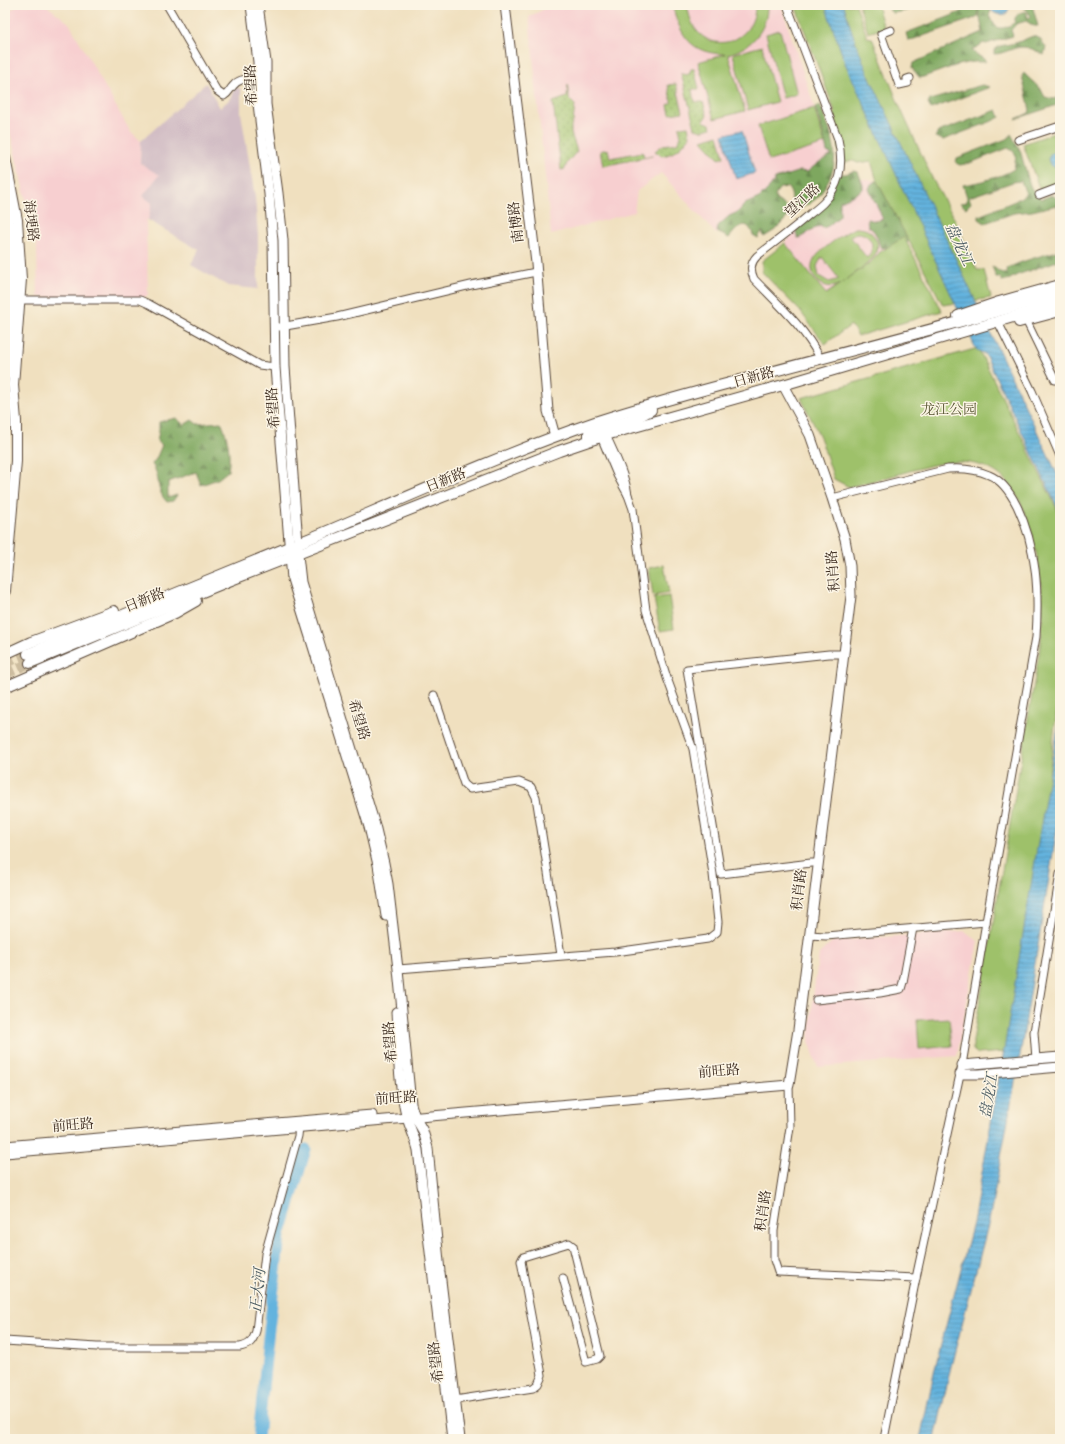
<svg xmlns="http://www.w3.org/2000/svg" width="1065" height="1444" font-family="Vollkorn,'Noto Serif SC',serif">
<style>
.built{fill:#f7cfd0}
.industrial{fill:#d2bdc5}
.grass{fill:url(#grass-dots);stroke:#6c7644}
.forest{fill:url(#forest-firs);stroke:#5c683e}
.green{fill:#9ec16b;stroke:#6c7644;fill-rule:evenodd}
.water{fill:url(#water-rules);stroke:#4f6e7e}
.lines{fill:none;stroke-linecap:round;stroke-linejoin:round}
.river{stroke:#63b3de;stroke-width:11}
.secondary-tunnel{stroke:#ccbc9f;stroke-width:10;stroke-dasharray:10 5;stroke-linecap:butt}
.minor-casing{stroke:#564536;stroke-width:9}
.tertiary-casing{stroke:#564536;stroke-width:11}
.secondary-casing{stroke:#564536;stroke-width:12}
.minor{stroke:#fff;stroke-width:7}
.tertiary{stroke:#fff;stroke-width:9}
.secondary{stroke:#fff;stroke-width:10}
.labels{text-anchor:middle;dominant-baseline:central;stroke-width:3;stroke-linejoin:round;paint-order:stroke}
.street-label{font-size:14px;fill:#3b2a1e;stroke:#fcf5e5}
.park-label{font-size:14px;fill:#595735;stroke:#fcf5e5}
.water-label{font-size:15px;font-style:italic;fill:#495a61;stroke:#fcf5e5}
</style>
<defs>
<pattern id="grass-dots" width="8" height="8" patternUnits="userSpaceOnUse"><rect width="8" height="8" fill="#9ec16b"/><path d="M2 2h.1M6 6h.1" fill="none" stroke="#829d57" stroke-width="1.8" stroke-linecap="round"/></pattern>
<pattern id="forest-firs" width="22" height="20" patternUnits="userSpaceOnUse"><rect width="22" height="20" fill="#7ea75f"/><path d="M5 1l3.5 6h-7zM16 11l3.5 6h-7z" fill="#68884e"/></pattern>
<pattern id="water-rules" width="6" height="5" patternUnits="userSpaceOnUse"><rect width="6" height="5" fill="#63b3de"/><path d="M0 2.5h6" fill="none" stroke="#5392b3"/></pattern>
</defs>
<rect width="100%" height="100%" fill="#fcf5e5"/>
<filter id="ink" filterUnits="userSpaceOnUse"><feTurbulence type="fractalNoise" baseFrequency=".025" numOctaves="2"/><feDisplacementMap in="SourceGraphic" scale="8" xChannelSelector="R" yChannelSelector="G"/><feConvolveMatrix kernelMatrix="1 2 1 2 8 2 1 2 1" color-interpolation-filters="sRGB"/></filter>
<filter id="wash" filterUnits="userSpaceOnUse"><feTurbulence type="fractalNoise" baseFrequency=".012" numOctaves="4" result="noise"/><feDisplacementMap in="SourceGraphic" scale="16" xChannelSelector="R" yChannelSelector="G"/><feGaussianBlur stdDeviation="0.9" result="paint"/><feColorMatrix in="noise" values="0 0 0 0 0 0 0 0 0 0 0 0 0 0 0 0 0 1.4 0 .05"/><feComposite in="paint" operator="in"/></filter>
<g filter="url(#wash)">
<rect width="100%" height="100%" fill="#f0e0bf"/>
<!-- built -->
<g class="built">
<polygon points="19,5 46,5 69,23 130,131 141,141 140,163 160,175 148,220 146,220 148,294 144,298 38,297 37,247 5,111 5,13"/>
<polygon points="551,5 781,5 832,160 818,169 793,177 716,234 661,173 637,191 634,212 551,235 529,17"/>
<polygon points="863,179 875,181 904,237 880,252 870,263 826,294 785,243 790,234"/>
<polygon points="965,931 978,941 957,1056 818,1067 809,1041 814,989 819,954 833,941"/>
</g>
<!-- industrial -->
<polygon class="industrial" points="206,83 220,108 230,99 235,87 241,89 241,113 255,197 258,235 258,289 228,286 191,265 199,250 148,220 152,203 143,196 159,175 140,163 141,141"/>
<!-- grass -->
<g class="grass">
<polygon points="691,69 694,69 699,89 692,89 693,97 696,102 703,102 707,115 703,121 710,124 711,128 700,131 695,128 681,73 687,75 690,73"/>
<polygon points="676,84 683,112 670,114 668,105 671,103 671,101 668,85"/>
<polygon points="568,85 569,99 575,105 573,122 571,126 571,133 577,151 567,163 565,169 561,170 553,102 567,97"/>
<path d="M 688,126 L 690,136 C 683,146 675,154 662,156 L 655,151 L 663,145 L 677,143 L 681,136 L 679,127 Z"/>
<polygon points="718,135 724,157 719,159 702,140"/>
<polygon points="608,149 610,158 643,152 644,157 652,155 652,156 603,166 600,151"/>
</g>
<!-- forest -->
<g class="forest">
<polygon points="895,5 922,5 905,11 893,13 889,10"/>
<path d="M 973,5 L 988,5 L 991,10 L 989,16 L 996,27 C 1003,30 1010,26 1015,22 L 1015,18 C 1018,14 1021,11 1027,12 L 1027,19 L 1030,16 L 1028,11 L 1021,5 L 1032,5 L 1038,26 L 1034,26 L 1026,21 L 1016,24 L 1011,30 L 1013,36 L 986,44 L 984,43 L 972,50 C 976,56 981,56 986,61 L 984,62 C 963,60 940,72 920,78 L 912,68 L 913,63 L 983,32 L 978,9 L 978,17 L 914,39 L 908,40 L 906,33 L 951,16 L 973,6 Z"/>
<path d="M 1033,36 L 1039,38 L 1046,47 L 1044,55 C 1031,48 1024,44 1010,50 C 1004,52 1000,54 994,54 L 994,50 L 1000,46 L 1016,43 Z"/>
<path d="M 1024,73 C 1033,83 1039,85 1045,97 L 1053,99 L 1060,97 L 1060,104 L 1016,119 L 1029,113 L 1030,110 L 1022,76 Z"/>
<polygon points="982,85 990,87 931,109 928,104 930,100"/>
<path d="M 820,105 C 831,134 844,157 825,186 C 822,191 820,196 816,199 C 809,204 800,209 792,214 C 790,203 795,195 787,187 L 780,188 C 768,201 781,200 787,208 C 789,210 789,212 790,215 L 775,230 L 764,237 L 762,231 L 758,238 L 753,235 C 747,216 736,229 729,238 L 717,232 L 718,226 L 729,216 L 738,212 L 745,204 L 759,198 L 771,186 L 775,179 L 800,171 L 807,172 L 818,163 L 832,155 L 827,152 L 822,129 L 815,107 Z"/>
<polygon points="997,110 1000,117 990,122 943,140 935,137 938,132"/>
<path d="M 1011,134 L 1020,150 L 1031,189 L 1041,199 L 1052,195 L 1058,199 L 1060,214 L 1057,205 L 1032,211 L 1014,213 L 985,223 L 979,219 L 979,216 L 1015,201 L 1026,194 L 1021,181 L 1013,182 L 969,197 L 971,203 L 966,208 L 960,203 L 967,202 L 967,197 L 963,185 C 980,182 999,178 1014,169 L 1016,155 L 1013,151 L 1008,148 L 970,163 L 960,165 L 956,163 L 957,158 L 1009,138 Z"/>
<path d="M 853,171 L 858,172 L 863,185 L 863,189 L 854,195 L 840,201 L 840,216 L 828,226 L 823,228 L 820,226 C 811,229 806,236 798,238 L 796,234 L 796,229 L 825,204 L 836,174 L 846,174 Z"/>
<path d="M 877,181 L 909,241 L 904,246 L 881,248 C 877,240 877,230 868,227 L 867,219 L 876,221 L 883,219 C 880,215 881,213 879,210 C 876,203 872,197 869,189 L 871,184 Z"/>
<path d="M 1060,250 L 1060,260 L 1017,275 L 1010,279 L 1002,281 L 1000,277 L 996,277 L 992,266 C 997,269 1001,275 1007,273 L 1006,269 C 1023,260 1042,256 1060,250 Z"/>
<path d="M 176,418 L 184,425 L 192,420 L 197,424 L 221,422 C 228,436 231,455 228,471 L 218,479 L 201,485 L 196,472 L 168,482 L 168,498 L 177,495 L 173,501 L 167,502 C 155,490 161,476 152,464 L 156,459 L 162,445 L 157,441 L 159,431 L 159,422 Z"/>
</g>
<!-- green -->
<g class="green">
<path d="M 672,5 L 687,5 C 689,14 691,24 697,31 C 719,56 756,37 755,5 L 767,5 C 768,30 751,48 728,54 L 745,111 L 714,119 L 698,62 L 726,54 C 690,54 681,36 672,5 Z"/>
<polygon points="795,5 856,5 867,37 872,38 899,105 933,180 955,220 977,270 984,270 991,298 943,305 877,181 871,161 858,163 851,160 845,163 839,152 834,109"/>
<polygon points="859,5 877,5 884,28 868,33"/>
<polygon points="780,30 797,94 783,98 766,34"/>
<polygon points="762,46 777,102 748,110 733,54"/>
<polygon points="814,108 825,144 769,161 758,126"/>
<polygon points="1060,131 1060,186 1041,193 1023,144"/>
<path d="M 855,228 C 862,228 869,229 874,236 C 886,253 865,265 854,274 C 848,278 842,284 836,286 C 821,290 806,274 814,260 C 818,251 845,232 855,228 ZM 857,233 C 871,233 877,248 867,258 L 850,236 ZM 822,257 L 839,279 L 829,282 L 819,276 L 817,266 Z"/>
<polygon points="904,237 942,311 858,336 851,325 825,344 800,311 762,272 762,261 785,243 826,294 870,263 880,252"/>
<path d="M 978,348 L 1060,515 L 1060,698 L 1056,716 L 1048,786 L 1005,1052 L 978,1054 L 973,1050 L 973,1041 L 1041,642 C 1041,628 1043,614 1042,600 C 1040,564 1031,506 1005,480 C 994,468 977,463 961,462 C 945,461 929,466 913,470 C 892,476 870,482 849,487 L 834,479 L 820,437 L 801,398 Z"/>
<polygon points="664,565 669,593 653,596 649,568"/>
<polygon points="669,596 674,629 660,631 654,598"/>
<polygon points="949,1018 952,1046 919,1049 917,1020"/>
</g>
<!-- water -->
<g class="water">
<polygon points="825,5 844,5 851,29 866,69 1060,480 1060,513 985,354 977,350 975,347 845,63"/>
<path d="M 988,5 L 1011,5 L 1006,14 C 997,16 992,13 988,5 Z"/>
<polygon points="742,130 755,173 736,179 723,135"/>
<polygon points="1057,151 1060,152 1060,166 1055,167 1050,165 1048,159 1050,154"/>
<polygon points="1060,718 1060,810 1021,1050 989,1221 951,1366 935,1439 920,1439 936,1364 973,1223 1004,1050 1047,788"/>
</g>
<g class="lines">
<!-- river -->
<polyline class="river" points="258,1439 268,1338 280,1236 306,1149"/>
</g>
</g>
<g filter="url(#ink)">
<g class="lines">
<!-- secondary-tunnel -->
<g class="secondary-tunnel">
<polyline points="5,663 28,654"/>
<polyline points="5,674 30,663"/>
</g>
<!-- minor casing -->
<g class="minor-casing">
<g id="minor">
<path d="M 167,5 L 217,91 L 224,96 C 229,93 229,90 233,86 C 239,78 248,79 257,78"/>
<path d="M 787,5 L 838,139 C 842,156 842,175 833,190 C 828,200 819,207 810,214 C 793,229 775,242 757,256 C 750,263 750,270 754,279 C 778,304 804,327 820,358"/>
<polyline points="891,30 881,34 899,85 908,83 907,79 910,78"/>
<polyline points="1018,140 1060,126"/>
<polyline points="1039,195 1060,187"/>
<polyline points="19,300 140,300 149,304 259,365 275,367"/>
<polyline points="1026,320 1055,380 1060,380"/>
<polyline points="1000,326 1032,391 1060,456"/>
<polyline points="280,327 337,317 471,285 536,272"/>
<path d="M 601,437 L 617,475 L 628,495 C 625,474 615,455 606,435"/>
<path d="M 832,498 L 948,469 C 962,468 976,469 989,475 C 1002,480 1011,494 1017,506 C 1037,548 1039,592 1036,637 L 986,922 L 962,1065 L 916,1278 L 884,1439"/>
<polyline points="434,695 464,784 470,789 519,782 531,787 536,797 561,955"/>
<polyline points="818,863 811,863 721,874 687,669 829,654 844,654"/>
<polyline points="809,935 826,936 986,922"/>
<polyline points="398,969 615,952 708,939 717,932 718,922 713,874 693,749 667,678 646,610 633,509 628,495"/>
<polyline points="816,1000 880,993 901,989 903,982 913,928"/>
<polyline points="1036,1059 1034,1032 1060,874"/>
<polyline points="789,1085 790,1127 774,1231 774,1260 778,1272 916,1278"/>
<path d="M 5,1341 L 97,1347 L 240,1347 C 250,1345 253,1341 256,1331 L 265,1254 L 298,1136 L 299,1127"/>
<polyline points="455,1400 533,1388 538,1384 542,1375 521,1261 523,1257 569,1243 573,1246 600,1356 597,1359 586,1362 563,1278"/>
</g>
</g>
<!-- tertiary casing -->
<g class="tertiary-casing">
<g id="tertiary">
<polyline points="251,5 258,62 258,104 269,194 273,241 275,367 292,579 369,827 378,865 386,916"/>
<polyline points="258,5 266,62 266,104 278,193 283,240 285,367 298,543 298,555 301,582 375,825 384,863 388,884 398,969 411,1104 415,1117 423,1131 428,1148 440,1272 460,1439"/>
<polyline points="505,5 536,263 548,411 555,436"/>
<path d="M 396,1012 C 398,1045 398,1079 405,1111 C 408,1124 415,1137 418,1150 L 452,1439"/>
<polyline points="962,1065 1060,1057"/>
<polyline points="960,1074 979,1074 1060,1067"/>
<polyline points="5,1146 372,1115"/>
<polyline points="5,1153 789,1085 798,1030 851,596 850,566 845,539 832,498 810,435 783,385"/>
</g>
</g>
<!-- secondary casing -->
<g class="secondary-casing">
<g id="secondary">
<polyline points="5,158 17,220 21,279 13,385 16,421 16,461 5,591"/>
<path d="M 5,201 C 8,223 11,244 12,265 C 13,302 9,339 5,375"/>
<polyline points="958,316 999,302 1060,285"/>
<polyline points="1019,322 1060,311"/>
<polyline points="597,438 589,437 589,433 632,420 651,410"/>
<polyline points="5,654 31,642 114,611"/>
<path d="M 28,654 C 126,613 225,574 323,533 C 414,494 505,453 598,421 C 652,403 708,389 763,374 C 862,348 961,322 1060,294"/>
<polyline points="30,663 229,581 559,451 606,435 783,385 1060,303"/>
<polyline points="5,687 175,613 196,601"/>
</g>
</g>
<!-- minor -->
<use href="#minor" class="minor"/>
<!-- tertiary -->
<use href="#tertiary" class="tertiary"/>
<!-- secondary -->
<use href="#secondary" class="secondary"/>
</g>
</g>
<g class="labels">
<!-- street labels -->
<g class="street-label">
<text transform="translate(252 85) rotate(-92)">希望路</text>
<text transform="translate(803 201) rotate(-44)">望江路</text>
<text transform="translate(30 221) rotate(83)">海埂路</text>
<text transform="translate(517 222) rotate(-97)">南博路</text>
<text transform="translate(754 378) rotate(-16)">日新路</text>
<text transform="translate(274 408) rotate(-94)">希望路</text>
<text transform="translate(446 481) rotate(-22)">日新路</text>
<text transform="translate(834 571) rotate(-95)">积肖路</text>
<text transform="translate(145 601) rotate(-22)">日新路</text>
<text transform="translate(358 720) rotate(73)">希望路</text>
<text transform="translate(800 890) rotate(-83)">积肖路</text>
<text transform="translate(391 1042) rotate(-95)">希望路</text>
<text transform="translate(719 1072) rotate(-5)">前旺路</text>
<text transform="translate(396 1099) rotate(-4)">前旺路</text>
<text transform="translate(73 1126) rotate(-5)">前旺路</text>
<text transform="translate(764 1211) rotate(-82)">积肖路</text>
<text transform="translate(437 1362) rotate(-97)">希望路</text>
</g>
<!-- park labels -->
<g class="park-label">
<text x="949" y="410">龙江公园</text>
</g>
<!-- water labels -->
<g class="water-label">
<text transform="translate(958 245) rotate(65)">盘龙江</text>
<text transform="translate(990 1096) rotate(-80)">盘龙江</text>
<text transform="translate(259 1291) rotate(-84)">正大河</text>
</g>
</g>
<!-- margin -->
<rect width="1065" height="1444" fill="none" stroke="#fcf5e5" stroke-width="20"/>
</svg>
